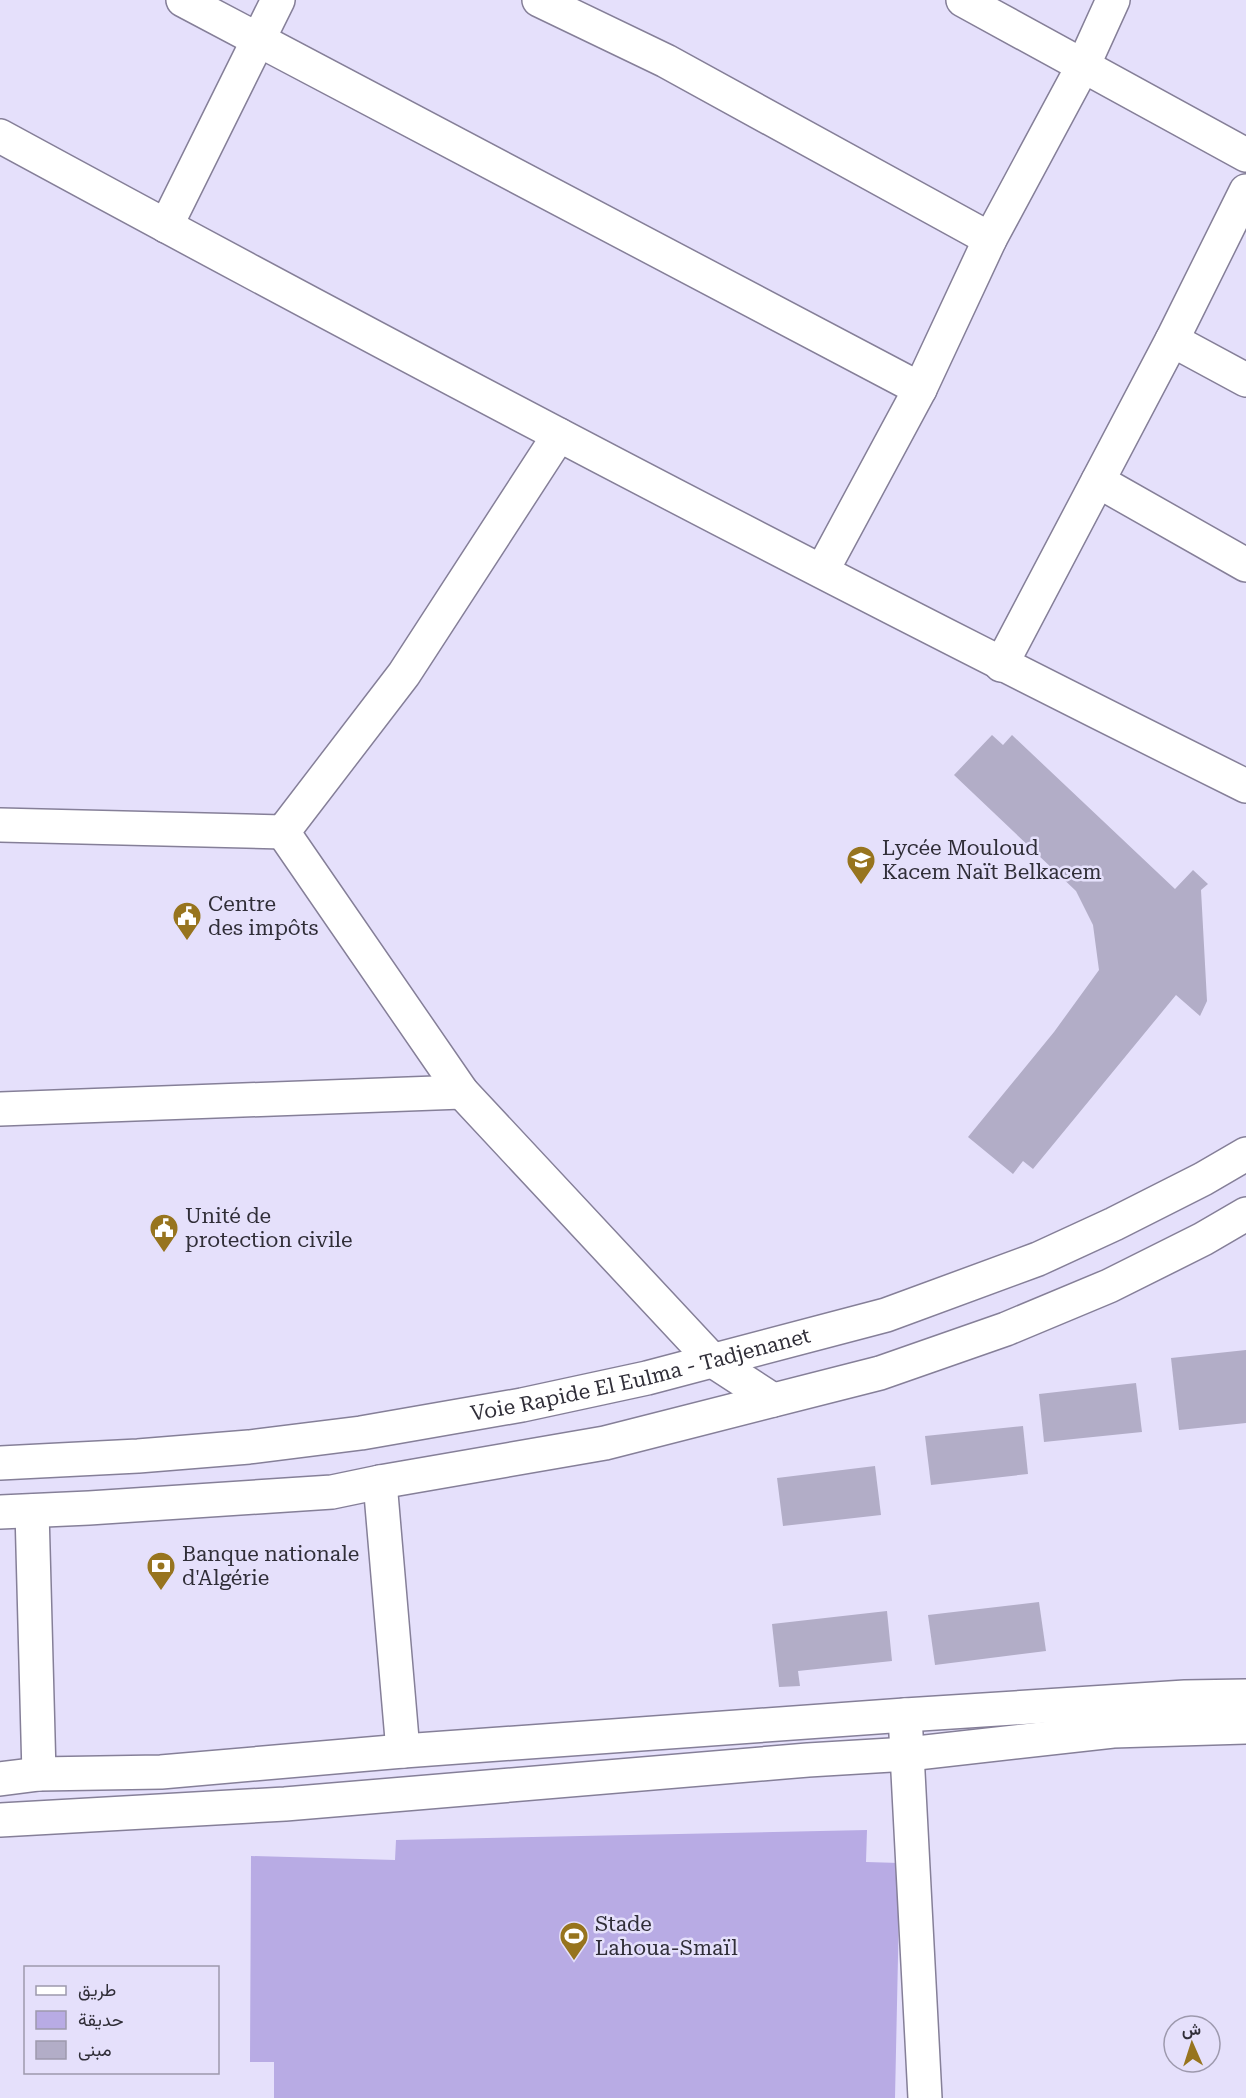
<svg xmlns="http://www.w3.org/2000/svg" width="1246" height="2098" font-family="'Roboto Serif',Vazirmatn,serif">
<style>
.green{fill:#b8abe4}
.building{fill:#b2adc7}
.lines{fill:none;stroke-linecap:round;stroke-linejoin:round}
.street-casing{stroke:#857f98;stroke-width:36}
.secondary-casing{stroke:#857f98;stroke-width:36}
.highway-casing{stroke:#857f98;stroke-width:36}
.street{stroke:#fff;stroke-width:33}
.secondary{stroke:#fff;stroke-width:33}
.highway{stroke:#fff;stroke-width:33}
.labels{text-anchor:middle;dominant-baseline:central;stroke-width:5;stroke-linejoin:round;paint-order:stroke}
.poi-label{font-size:21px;fill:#302e38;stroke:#e5e0fb;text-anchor:start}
.street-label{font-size:21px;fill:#302e38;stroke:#e5e0fb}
</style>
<rect width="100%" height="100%" fill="#e5e0fb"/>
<!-- green -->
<polygon class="green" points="867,1830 866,1862 900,1863 895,2098 274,2098 274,2062 250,2062 251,1856 395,1860 396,1840"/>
<!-- building -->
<g class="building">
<polygon points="992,735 1003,745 1012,735 1175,889 1193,870 1208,884 1201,890 1207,1001 1200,1016 1176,995 1033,1169 1023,1161 1013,1174 968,1137 1054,1032 1099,970 1093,925 1076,891 954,775"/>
<polygon points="1246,1350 1246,1423 1179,1430 1171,1358"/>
<polygon points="1136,1383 1142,1432 1044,1442 1039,1394"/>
<polygon points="1023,1426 1028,1474 931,1485 925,1436"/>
<polygon points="875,1466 881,1515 783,1526 777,1478"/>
<polygon points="1039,1602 1046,1651 935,1665 928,1615"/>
<polygon points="887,1611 892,1661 798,1671 800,1686 779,1687 772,1624"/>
</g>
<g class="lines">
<!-- street casing -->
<g class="street-casing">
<g id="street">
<polyline points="183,0 920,389"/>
<polyline points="539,0 666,61 990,239"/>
<polyline points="963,0 1246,155"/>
<path d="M 0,136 C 412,360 826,578 1246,786"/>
<polyline points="166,226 278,0"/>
<polyline points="1172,340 1246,380"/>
<polyline points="1098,481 1246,565"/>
<polyline points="822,571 920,389 990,239 1083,66 1113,0"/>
<polyline points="1001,665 1172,340 1246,191"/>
<polyline points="0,825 283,832 404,674 559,435"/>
<polyline points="283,832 462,1092 713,1361 773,1400"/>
<polyline points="0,1109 462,1092"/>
<polyline points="380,1482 403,1751"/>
<polyline points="32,1511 39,1774"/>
<polyline points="905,1715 925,2098"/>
</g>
</g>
<!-- secondary casing -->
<g class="secondary-casing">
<g id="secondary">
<polyline points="0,1779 39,1774 161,1772 403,1751 905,1715 1185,1697 1246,1696"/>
<polyline points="0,1820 285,1804 808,1760 908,1754 1113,1731 1246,1727"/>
</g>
</g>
<!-- highway casing -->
<g class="highway-casing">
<g id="highway">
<path id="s1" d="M 0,1463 L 138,1456 L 249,1447 L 361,1433 L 522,1405 L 647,1378 L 886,1315 L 1038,1259 L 1114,1224 L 1203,1179 L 1246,1154"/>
<polyline points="0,1512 89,1508 332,1492 380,1482 605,1443 880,1373 1006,1329 1109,1286 1203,1239 1246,1214"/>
</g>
</g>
<!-- street -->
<use href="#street" class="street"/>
<!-- secondary -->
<use href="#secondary" class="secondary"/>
<!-- highway -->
<use href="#highway" class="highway"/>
</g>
<!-- icons -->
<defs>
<g id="school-pin" transform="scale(1.5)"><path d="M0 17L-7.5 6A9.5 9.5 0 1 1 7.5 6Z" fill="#97741e" stroke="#e5e0fb"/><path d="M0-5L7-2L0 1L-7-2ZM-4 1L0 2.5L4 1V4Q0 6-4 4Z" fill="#fff"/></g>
<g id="civic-pin" transform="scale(1.5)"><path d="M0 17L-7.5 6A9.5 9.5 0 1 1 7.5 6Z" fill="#97741e" stroke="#e5e0fb"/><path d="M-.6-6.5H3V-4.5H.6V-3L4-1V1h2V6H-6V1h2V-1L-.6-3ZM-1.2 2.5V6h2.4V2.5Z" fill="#fff"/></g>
<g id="bank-pin" transform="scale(1.5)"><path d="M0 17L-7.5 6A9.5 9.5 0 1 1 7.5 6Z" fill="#97741e" stroke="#e5e0fb"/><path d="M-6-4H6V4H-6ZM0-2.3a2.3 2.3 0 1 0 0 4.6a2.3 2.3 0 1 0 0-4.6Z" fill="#fff"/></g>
<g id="stadium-pin" transform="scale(1.5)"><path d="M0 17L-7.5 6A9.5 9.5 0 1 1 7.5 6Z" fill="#97741e" stroke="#e5e0fb"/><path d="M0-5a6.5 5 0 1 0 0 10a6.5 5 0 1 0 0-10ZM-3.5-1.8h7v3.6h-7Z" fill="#fff"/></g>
</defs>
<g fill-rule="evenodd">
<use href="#school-pin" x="861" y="860"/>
<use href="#civic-pin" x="187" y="916"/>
<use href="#civic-pin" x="164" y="1228"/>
<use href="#bank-pin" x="161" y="1566"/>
<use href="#stadium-pin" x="574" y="1936"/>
</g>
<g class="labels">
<!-- poi labels -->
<g class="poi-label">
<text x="882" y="848">Lycée Mouloud<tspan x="882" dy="24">Kacem Naït Belkacem</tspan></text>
<text x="208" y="904">Centre<tspan x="208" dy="24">des impôts</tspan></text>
<text x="185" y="1216">Unité de<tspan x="185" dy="24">protection civile</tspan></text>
<text x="182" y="1554">Banque nationale<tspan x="182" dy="24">d'Algérie</tspan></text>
<text x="595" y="1924">Stade<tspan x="595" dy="24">Lahoua-Smaïl</tspan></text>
</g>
<!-- street labels -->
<g class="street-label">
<text stroke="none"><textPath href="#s1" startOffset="648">Voie Rapide El Eulma - Tadjenanet</textPath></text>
</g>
</g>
<!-- legend -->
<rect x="24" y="1966" width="195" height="108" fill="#e5e0fb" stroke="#9d99ad" stroke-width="1.5"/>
<rect x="36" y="1986" width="30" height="9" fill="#ffffff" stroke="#9d99ad" stroke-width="1.5"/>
<text x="78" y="1996" font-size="18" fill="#302e38">طريق</text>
<rect x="36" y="2011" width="30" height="18" fill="#b8abe4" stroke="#9d99ad" stroke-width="1.5"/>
<text x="78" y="2026" font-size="18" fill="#302e38">حديقة</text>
<rect x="36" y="2041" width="30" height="18" fill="#b2adc7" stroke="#9d99ad" stroke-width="1.5"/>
<text x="78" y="2056" font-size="18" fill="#302e38">مبنى</text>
<!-- north arrow -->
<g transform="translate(1192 2044) rotate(357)"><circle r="28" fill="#e5e0fb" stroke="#9d99ad" stroke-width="1.5"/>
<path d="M0-4.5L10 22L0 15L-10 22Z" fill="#97741e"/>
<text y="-9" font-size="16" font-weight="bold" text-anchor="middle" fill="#302e38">ش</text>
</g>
</svg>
